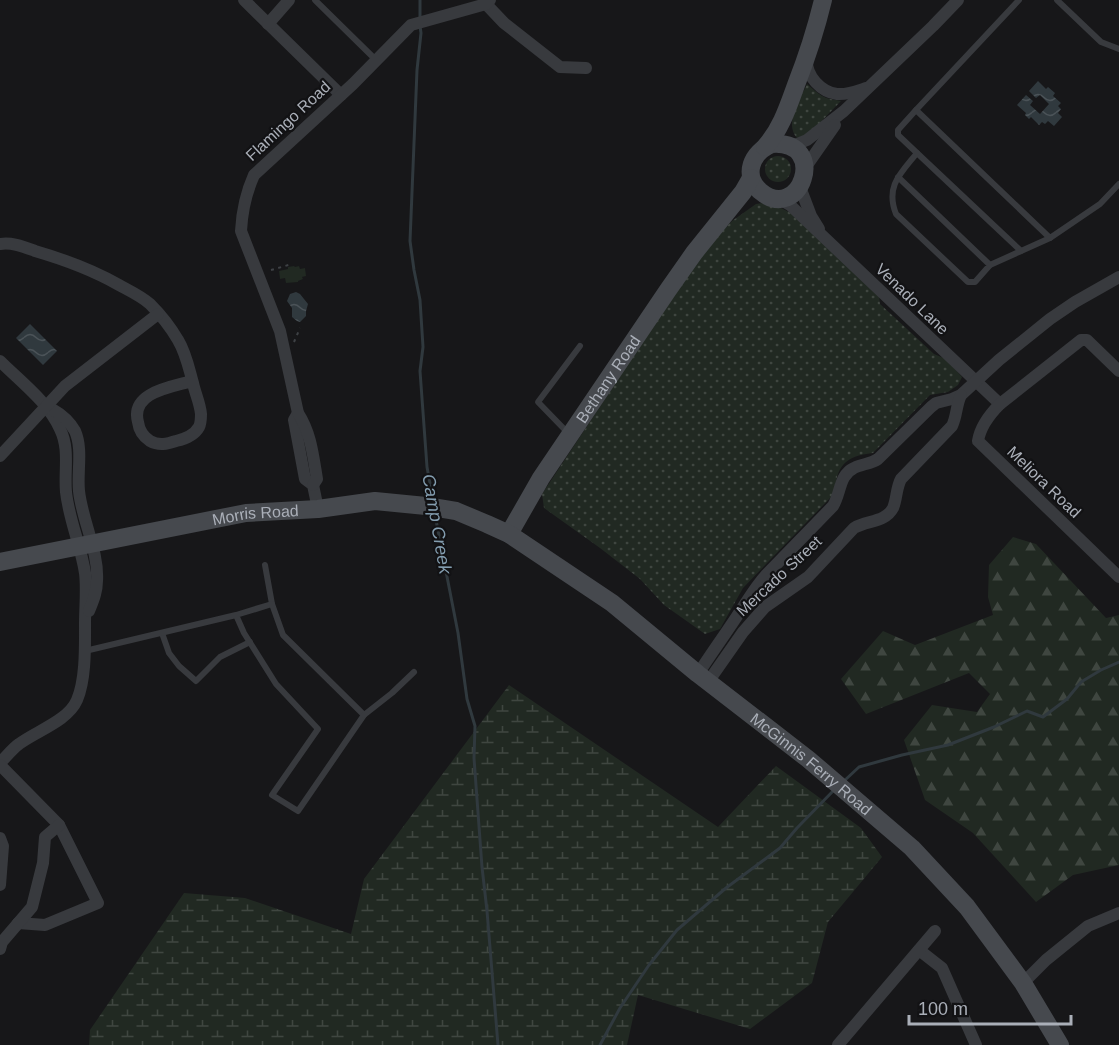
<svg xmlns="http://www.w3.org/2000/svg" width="1119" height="1045" font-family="Arial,sans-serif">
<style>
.grass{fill:url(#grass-dots)}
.forest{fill:url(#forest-firs)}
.wetland{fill:url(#wetland-marsh)}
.pitch{fill:#212922}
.water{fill:url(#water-waves)}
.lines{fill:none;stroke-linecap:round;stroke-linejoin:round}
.stream{stroke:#30393e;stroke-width:3}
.path{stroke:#3e4145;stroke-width:2;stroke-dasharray:3 4.5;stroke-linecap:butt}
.lane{stroke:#383a3e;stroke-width:6}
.street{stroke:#383a3e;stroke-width:12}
.secondary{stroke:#46494e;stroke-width:18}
.labels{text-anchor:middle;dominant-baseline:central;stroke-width:4.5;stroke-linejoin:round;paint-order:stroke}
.street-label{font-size:16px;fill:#aaafb8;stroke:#121214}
.water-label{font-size:18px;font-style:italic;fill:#849eb0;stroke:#121214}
</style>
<defs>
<pattern id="grass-dots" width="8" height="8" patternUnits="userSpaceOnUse" patternTransform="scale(1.5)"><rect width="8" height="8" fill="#212922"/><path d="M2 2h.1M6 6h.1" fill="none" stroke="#3f4640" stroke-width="1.8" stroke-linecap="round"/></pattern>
<pattern id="forest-firs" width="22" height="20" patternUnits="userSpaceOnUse" patternTransform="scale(1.5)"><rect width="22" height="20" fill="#212922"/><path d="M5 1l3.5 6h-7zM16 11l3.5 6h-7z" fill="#3f4640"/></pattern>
<pattern id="wetland-marsh" width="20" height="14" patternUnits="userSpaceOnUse" patternTransform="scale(1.5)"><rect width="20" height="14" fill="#212922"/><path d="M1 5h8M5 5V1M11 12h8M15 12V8" fill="none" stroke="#3f4640"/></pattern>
<pattern id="water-waves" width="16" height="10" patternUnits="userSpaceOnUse" patternTransform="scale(1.5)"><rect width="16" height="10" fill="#30393e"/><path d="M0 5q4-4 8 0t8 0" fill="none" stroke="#4b5358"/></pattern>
</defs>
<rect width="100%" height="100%" fill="#171719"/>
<!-- grass -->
<g class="grass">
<path d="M 807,84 C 814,90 821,97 830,99 C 834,100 838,100 841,101 L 810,133 L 797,138 C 784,123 800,99 807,84 Z"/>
<circle cx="778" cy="169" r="13"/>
<path d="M 769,202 L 791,213 L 879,296 L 880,304 L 934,354 L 946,359 L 962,377 L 958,385 L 948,392 L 930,395 L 873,453 C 844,456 837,466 834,494 L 743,588 L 720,629 L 705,634 L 664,605 L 640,579 L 600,548 L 544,508 L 542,494 L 705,248 L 732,221 L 756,204 Z"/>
</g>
<!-- forest -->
<polygon class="forest" points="1013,537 1036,544 1106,618 1119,615 1119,865 1073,875 1036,902 973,833 925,800 904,740 932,705 977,712 990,694 969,673 866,714 841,679 883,631 915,645 993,615 988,597 989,565"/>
<!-- wetland -->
<polygon class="wetland" points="509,685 718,827 776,766 861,828 882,857 828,922 812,983 750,1029 638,995 627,1045 89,1045 90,1030 184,893 245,898 351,934 364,879"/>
<!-- pitch -->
<polygon class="pitch" points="294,266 295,267 299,266 300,269 305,268 306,276 302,277 303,279 298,281 298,282 286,283 285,278 280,279 279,271 288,269 288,267"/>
<!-- water -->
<g class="water">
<polygon points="1038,81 1046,89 1048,87 1055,93 1053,96 1061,103 1058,106 1061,109 1058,113 1062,117 1054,126 1048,121 1045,124 1042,122 1039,125 1031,117 1029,119 1025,115 1026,113 1017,105 1026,95 1033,101 1030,105 1040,114 1049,104 1040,95 1036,98 1029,91"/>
<polygon points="296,292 300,294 308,304 306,311 306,316 300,322 297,321 292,317 292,308 287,301 290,294"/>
<polygon points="30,324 57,351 43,365 16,338"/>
</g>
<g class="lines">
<!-- stream -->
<g class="stream">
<polyline points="420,19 420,0"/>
<polyline points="420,26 421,33 417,70 410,241 414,270 420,300 423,347 420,371 427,467 433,500"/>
<polyline points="435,515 458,633 467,699 475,726 474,758 482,867 487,911 498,1045"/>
<polyline points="844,781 859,767 902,755 948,745 994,727 1027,711 1043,717 1067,699 1081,682 1101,670 1119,662"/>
<polyline points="600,1045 620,1008 649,965 677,930 726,888 780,848 797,828 835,789"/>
</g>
<!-- path -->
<g class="path">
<polyline points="271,270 292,264"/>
<polyline points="294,342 300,328"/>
</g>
<!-- lane -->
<g class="lane">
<polyline points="315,0 376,60"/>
<polyline points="1019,0 916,110 1050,238 1100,204 1119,184"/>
<polyline points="1057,0 1101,42 1119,49"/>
<polyline points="917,153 1021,251"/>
<path d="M 898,177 L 990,265 L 975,282 L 968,282 L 896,214 C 885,186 901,173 917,153 L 898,135 L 898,130 L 916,110"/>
<polyline points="990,265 1050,238"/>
<polyline points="568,433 538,402 580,346"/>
<polyline points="265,565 272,604"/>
<polyline points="162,633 169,653 179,666 196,681 220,657 250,642"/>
<polyline points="85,651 236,615 272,604 283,635 364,715 298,811 272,795 318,729 276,684 244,633 236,615"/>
<polyline points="364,715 392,693 414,672"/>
</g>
<!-- street -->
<g class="street">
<polyline points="244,0 341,95"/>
<polyline points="486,4 504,23 560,67 586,68"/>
<polyline points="268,24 289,0"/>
<path d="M 807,60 C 806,76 821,92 837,94 C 847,95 857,91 866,88"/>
<polyline points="790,147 807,140 844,111 933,26 958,0"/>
<polyline points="805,168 835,125"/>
<polyline points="800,187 811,216 819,229"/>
<polyline points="780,199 790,205 1000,404"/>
<path d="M 0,244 C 12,242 24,247 35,251 C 66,260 91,269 119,285 C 130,291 141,296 150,304 C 160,314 171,328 178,340 C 186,353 189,369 193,383 C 195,393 200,403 201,414 C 201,418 201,423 199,427 C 194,436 185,439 176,441 C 167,444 159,446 150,441 C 144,437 139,430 138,422 C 130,392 172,387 192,381"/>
<path d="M 0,361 C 21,382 48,402 60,429 C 70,449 64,471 66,492 C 69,520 81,546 85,573 C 87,589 85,607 85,623 C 85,646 86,679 77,700 C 68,721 36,731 19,744 C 12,749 6,757 0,763"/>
<path d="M 1119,371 L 1087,340 L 1081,340 L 1000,404 C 990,414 980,428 978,441 L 1119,577"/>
<path d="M 52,409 C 61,414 70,422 75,431 C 83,449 77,472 79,491 C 82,520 99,552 97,581 C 97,592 93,601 89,611"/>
<polyline points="298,413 294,420 305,479 313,485 318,509"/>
<polyline points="0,456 65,386 158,314"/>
<path d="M 313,485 L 317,479 C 313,455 311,433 298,413 L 280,331 L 241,231 C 242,211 246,193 254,175 L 353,84 L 411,25 L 486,4 L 490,0"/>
<path d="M 698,674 C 712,652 727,632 741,610 C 749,598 756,586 766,575 L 833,506 C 841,493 839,475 854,468 C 862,464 871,464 878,459 L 931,407 L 936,403 L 952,399 L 961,395 L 999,360 L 1050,319 L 1075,302 L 1119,277"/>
<path d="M 708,682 L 743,632 L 765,607 L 808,577 L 854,528 C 867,520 885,523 893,508 C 897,499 896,488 901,479 L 952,426 C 957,416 956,405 961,395"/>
<polyline points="0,765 59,825 98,903 45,925 18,923"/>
<polyline points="0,838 3,846 0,885"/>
<polyline points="0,949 2,942 32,907 43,863 45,837 59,825"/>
<polyline points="919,950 942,968 976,1045"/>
<polyline points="1023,983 1046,960 1088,926 1119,913"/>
<polyline points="838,1045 935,931"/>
</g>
<!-- secondary -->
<g class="secondary">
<path d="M 772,144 C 830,140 800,225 760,191 C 742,175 752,152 772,144 Z"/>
<path d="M 765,147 C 781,129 788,107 796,85 C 807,57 816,29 823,0"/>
<path id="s1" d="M 509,534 L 541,478 L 668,290 L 694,253 L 743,192 L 751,178"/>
<path id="s2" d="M 0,562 L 246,513 L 318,509 L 375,501 L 426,506 L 456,511 L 487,524 L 509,534 L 612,603 L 698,674 L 808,759 L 912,848 L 967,907 L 1023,983 L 1060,1045"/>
</g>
</g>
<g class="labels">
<!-- street labels -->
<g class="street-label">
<text transform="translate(288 121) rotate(-43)">Flamingo Road</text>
<text transform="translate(912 299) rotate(44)">Venado Lane</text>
<text stroke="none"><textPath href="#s1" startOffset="184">Bethany Road</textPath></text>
<text transform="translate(1044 482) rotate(44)">Meliora Road</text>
<text stroke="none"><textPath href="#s2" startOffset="260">Morris Road</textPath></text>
<text transform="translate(779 576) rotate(-43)">Mercado Street</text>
<text stroke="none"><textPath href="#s2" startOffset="900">McGinnis Ferry Road</textPath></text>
</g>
<!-- water labels -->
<g class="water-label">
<text transform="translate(437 524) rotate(80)">Camp Creek</text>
</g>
</g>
<!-- scale -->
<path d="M909 1015v9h162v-9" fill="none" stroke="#aaafb8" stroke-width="3"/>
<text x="918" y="1015" font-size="18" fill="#aaafb8" stroke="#121214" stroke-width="4.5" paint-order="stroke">100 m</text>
</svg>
